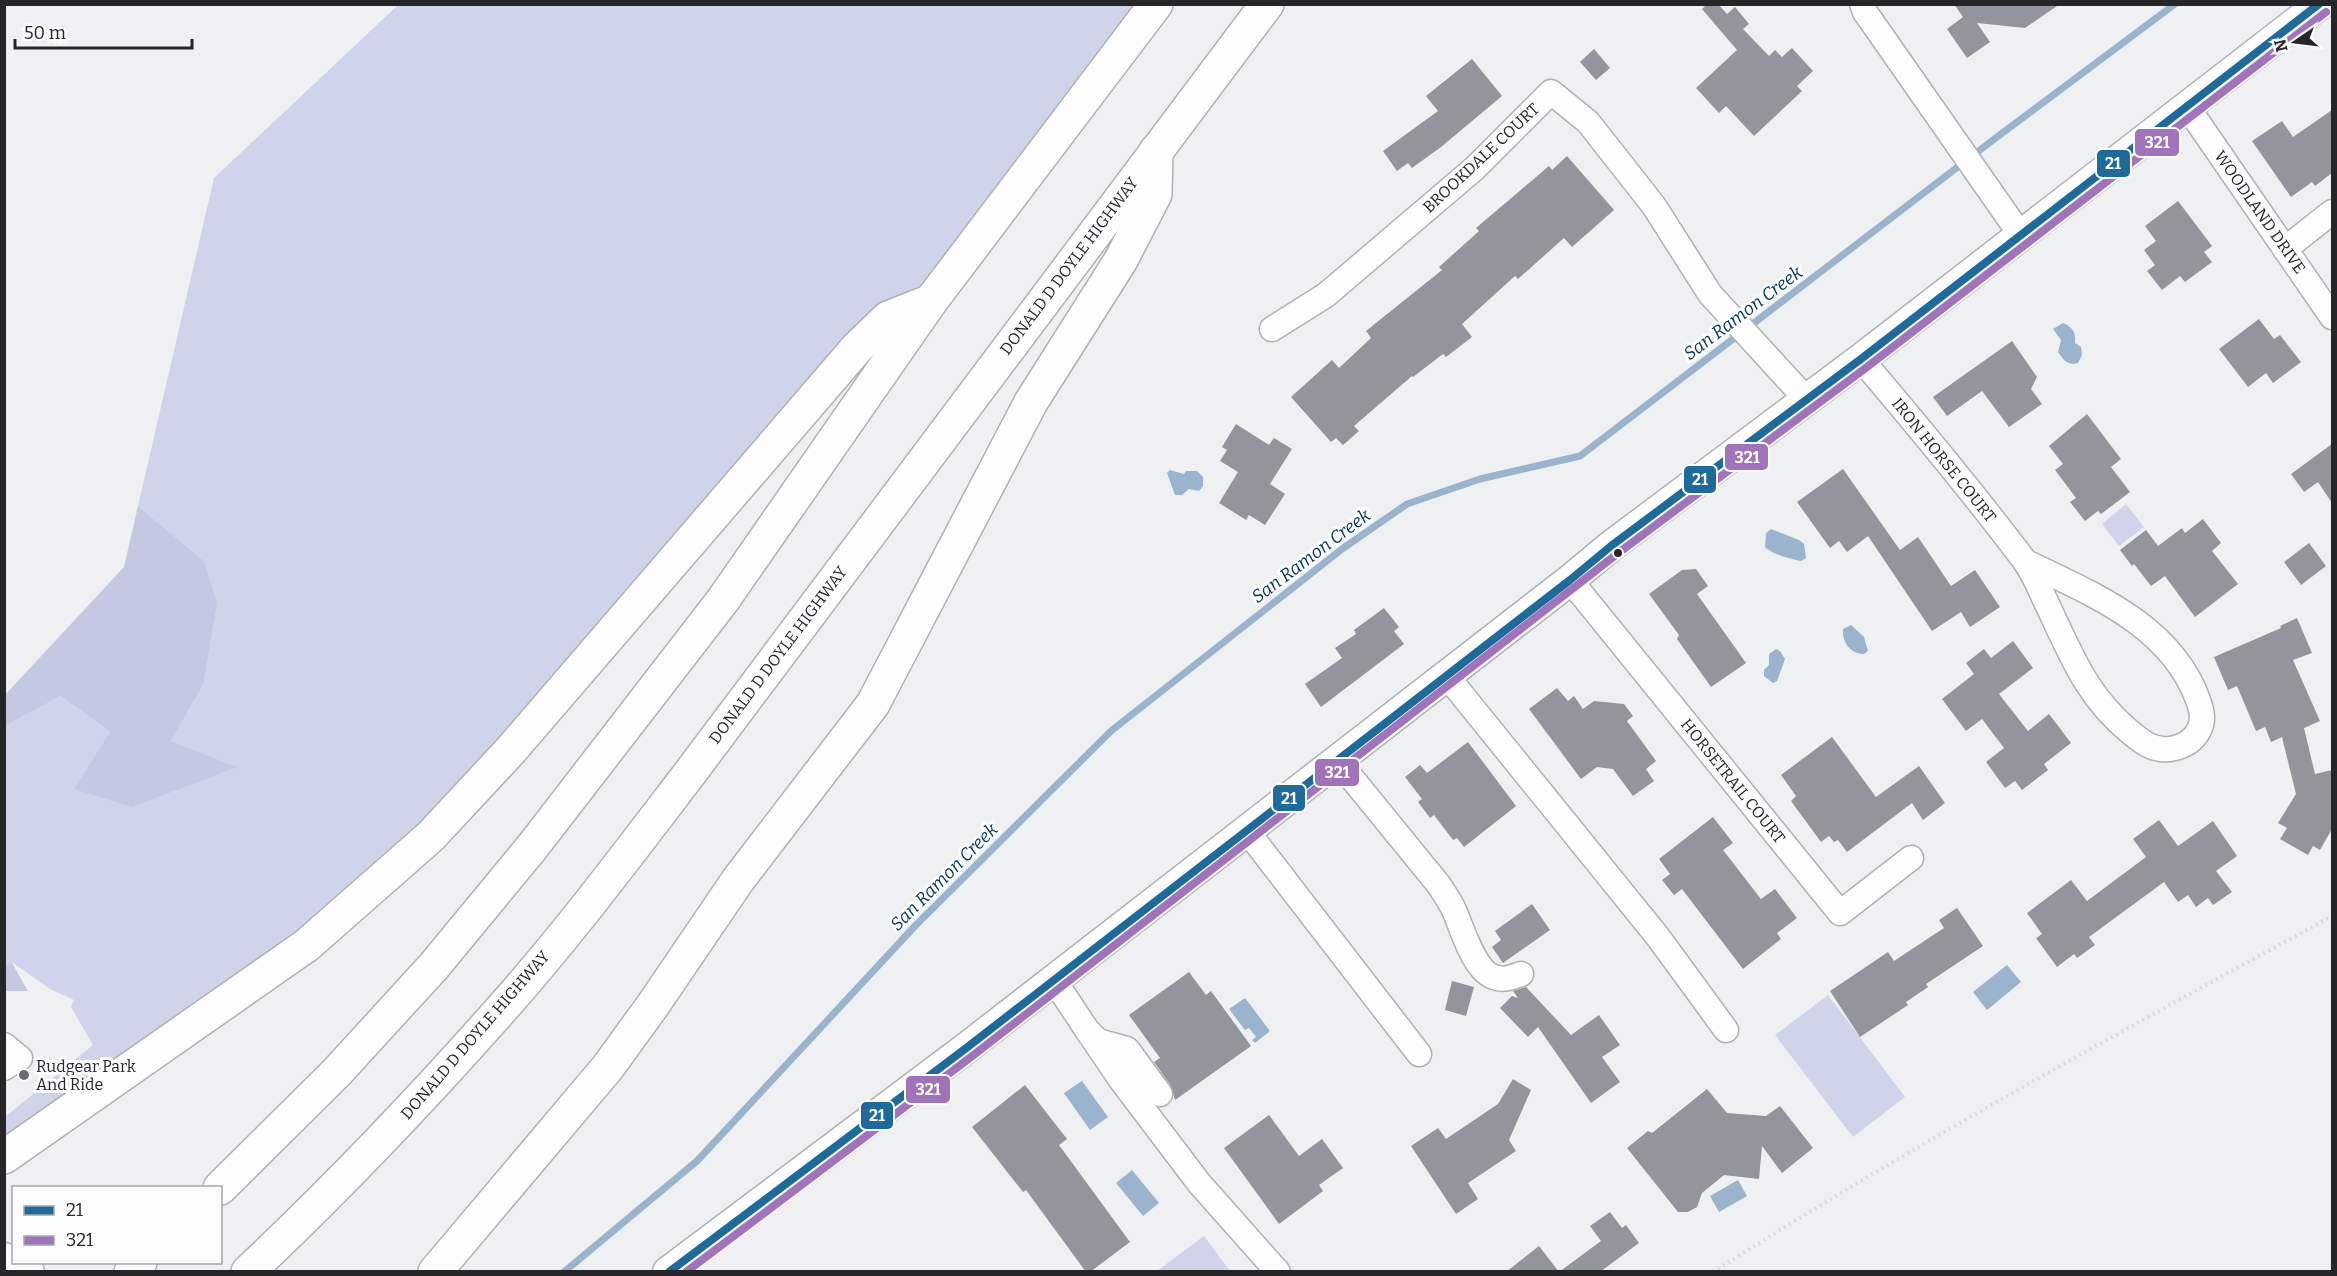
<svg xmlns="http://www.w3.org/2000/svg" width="2337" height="1276" font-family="Bitter,serif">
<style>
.green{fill:#cfd4ea}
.forest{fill:#c3c9e2}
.water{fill:#9ab4cd}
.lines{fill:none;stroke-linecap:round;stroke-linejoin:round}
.stream{stroke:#9ab4cd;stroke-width:7}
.building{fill:#93959c}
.minor-casing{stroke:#b0b1b2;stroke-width:27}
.major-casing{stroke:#b0b1b2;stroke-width:33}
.highway-casing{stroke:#b0b1b2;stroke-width:36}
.path{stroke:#d6d6d8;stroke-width:4;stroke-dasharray:1.5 4.5;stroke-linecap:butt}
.minor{stroke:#fdfdfd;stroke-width:24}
.major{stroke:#fdfdfd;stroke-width:30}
.highway{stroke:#fdfdfd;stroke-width:33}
.bus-1-casing{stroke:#fbfcff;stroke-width:12}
.bus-2-casing{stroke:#fbfcff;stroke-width:12}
.bus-1{stroke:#1e6b9b;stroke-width:8}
.bus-2{stroke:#a173ba;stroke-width:8}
.bus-dot{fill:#262628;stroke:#fbfcff;stroke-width:2}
.poi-dot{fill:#6c6d6e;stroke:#fbfcff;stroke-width:2}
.labels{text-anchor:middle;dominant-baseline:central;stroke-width:6;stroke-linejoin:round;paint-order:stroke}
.street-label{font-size:16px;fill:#262628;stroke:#fbfcff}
.poi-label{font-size:16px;fill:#262628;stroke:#fbfcff;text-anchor:start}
.water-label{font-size:18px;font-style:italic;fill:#043456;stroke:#fbfcff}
.line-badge{stroke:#fbfcff;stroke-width:2}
.badge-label{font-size:16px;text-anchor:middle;font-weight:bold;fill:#fff}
</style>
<rect width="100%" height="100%" fill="#eff0f1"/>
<!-- green -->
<g class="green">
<polygon points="398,5 1156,5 931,301 888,318 431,836 5,1157 5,1117 93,1045 71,1007 74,1000 50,989 13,963 5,967 5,726 61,696 110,732 236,767 171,741 203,685 204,561 138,506 214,178"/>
<polygon points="2126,504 2144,527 2119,546 2102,524"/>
<polygon points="1828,995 1905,1097 1853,1137 1775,1035"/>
<polygon points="1204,1236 1230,1271 1157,1271"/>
</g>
<!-- forest -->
<g class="forest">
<polygon points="138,506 204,561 217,603 203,685 171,741 237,767 132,807 74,789 110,732 61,696 5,726 4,696 124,567"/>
<polygon points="12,963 28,991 5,991 5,967"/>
</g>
<!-- water -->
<g class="water">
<path d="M 2063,323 C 2073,327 2076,333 2075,343 L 2081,347 L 2082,355 L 2078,363 C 2067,366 2064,360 2058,352 L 2061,340 L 2053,329 Z"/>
<polygon points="1170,470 1184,474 1186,471 1197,471 1203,477 1203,486 1199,491 1189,489 1182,495 1175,495 1167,473"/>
<path d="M 1771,529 L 1799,540 L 1804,544 L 1806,558 L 1801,561 C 1789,558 1773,555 1765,547 L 1766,533 Z"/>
<path d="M 1851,625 L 1864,637 L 1868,651 L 1864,654 C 1850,654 1842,642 1843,629 Z"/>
<polygon points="1776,649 1780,651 1785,659 1777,681 1773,683 1764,676 1764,670 1769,665 1769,654"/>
<polygon points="2007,965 2021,982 1987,1010 1973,992"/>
<polygon points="1245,998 1270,1031 1255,1043 1252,1040 1256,1037 1249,1028 1245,1030 1229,1009"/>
<polygon points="1082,1081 1108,1117 1090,1130 1064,1093"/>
<polygon points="1132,1170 1159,1203 1143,1216 1116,1183"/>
<polygon points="1738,1180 1747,1196 1719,1212 1710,1196"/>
</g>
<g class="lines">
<!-- stream -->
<polyline class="stream" points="564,1272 697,1161 915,926 1111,731 1342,549 1407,504 1480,479 1580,456 1993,140 2175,4"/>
</g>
<!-- building -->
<g class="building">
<polygon points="1707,4 1718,4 1727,14 1735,7 1749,24 1743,29 1769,56 1775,50 1782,57 1792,48 1813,71 1797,86 1802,91 1754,136 1726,106 1719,113 1696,88 1737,50 1702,9"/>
<polygon points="1954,4 2060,4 2025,28 1977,23 1990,42 1967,58 1947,29 1963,17"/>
<polygon points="1594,49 1610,68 1596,80 1580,62"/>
<polygon points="1472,59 1502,96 1441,147 1412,168 1408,163 1397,171 1383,151 1438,111 1426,96"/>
<polygon points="2332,110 2332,173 2315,186 2312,182 2291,197 2252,141 2282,121 2293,137"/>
<polygon points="1567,156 1614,210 1572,247 1564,238 1518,279 1515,276 1462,324 1472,337 1446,357 1443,354 1413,377 1412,376 1354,426 1359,431 1343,445 1336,438 1331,442 1291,397 1332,360 1339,368 1371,338 1366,331 1442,270 1439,267 1479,231 1476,228 1549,166 1552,170"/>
<polygon points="2178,201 2212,246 2204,252 2212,262 2185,282 2180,276 2162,290 2147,271 2155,265 2144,250 2156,241 2145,226"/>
<polygon points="2259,319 2274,339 2280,335 2301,362 2273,383 2266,373 2248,387 2219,349"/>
<polygon points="2012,341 2037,377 2031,389 2042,404 2009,427 1982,391 1947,416 1933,397"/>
<polygon points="2087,414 2121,459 2111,467 2130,492 2101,514 2098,511 2085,521 2070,502 2076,498 2055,470 2063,464 2049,446"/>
<polygon points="1236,424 1269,445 1274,438 1292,449 1270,484 1285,494 1265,525 1249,515 1246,520 1219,503 1238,472 1220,461 1227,450 1222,447"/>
<polygon points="2332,444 2332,503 2318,482 2304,492 2291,474"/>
<polygon points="1843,469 1900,550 1918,537 1951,586 1975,570 2000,607 1970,627 1961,612 1932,631 1868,536 1847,552 1839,541 1830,548 1797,502"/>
<polygon points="2203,519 2221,543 2212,551 2238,584 2195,617 2165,576 2151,586 2134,564 2132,566 2120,550 2146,530 2158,546 2182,528 2185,533"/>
<polygon points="2309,543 2326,566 2301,585 2284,562"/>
<polygon points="1696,569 1708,586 1697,594 1746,663 1711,687 1677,639 1679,635 1649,594 1682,570"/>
<polygon points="1384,608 1399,627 1394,631 1404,644 1321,707 1305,684 1342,658 1335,648 1356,634 1354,630"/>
<polygon points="2297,618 2312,653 2293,660 2320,721 2304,728 2315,774 2332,770 2332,829 2320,850 2313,846 2308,855 2280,839 2287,828 2278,823 2296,794 2282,737 2271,742 2265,727 2256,731 2237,686 2228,690 2214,657 2281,628 2280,626"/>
<polygon points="2013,641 2033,668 1999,694 2028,731 2049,714 2071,743 2044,764 2048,770 2022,790 2015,781 2005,788 1986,762 2004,748 1982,719 1966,731 1942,699 1974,674 1966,663 1984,649 1991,658"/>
<polygon points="1557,688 1568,701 1574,696 1583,709 1594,701 1624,704 1633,716 1627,721 1656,761 1646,769 1654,781 1633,796 1613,769 1597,767 1581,779 1529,709"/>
<polygon points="1832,737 1876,797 1919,766 1945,803 1923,820 1912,803 1847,852 1838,840 1834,842 1829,836 1821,842 1791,801 1796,796 1781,775"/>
<polygon points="1468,742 1516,806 1464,847 1457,838 1453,840 1434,815 1430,818 1418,802 1422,799 1405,777 1420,765 1427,773"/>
<polygon points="1713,817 1733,843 1723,850 1761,899 1775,889 1797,918 1777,933 1781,939 1743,969 1682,889 1674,895 1662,880 1670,874 1659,859"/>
<polygon points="2159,820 2178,846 2213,821 2237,856 2216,871 2232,892 2213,905 2208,898 2196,907 2188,895 2178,902 2164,882 2089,937 2095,945 2077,958 2074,954 2057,967 2036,938 2042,934 2027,913 2071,880 2087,901 2146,857 2133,839"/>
<polygon points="1532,904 1550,930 1503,963 1492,947 1501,940 1495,931"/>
<polygon points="1957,908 1983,946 1926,984 1928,987 1906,1002 1908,1005 1860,1037 1830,991 1888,952 1894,961 1944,928 1939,920"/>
<polygon points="1189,972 1206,995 1211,991 1251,1046 1175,1100 1171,1086 1154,1062 1160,1058 1129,1015"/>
<polygon points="1452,981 1474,987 1466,1016 1445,1010"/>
<polygon points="1526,987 1571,1035 1599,1015 1620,1045 1602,1057 1620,1082 1591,1103 1538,1027 1528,1037 1500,1008 1512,996 1518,998 1513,991"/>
<polygon points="1513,1079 1531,1090 1509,1140 1516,1151 1468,1183 1478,1199 1456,1214 1411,1146 1438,1128 1446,1139 1498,1104"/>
<polygon points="1025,1085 1067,1139 1059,1145 1130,1242 1090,1272 1086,1272 1026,1190 1023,1192 972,1127"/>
<polygon points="1707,1089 1727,1113 1766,1116 1780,1106 1813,1148 1782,1173 1762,1146 1759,1179 1724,1175 1702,1193 1697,1207 1688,1212 1678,1212 1627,1148 1648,1131 1652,1133"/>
<polygon points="1269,1115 1299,1156 1322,1139 1343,1168 1319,1185 1323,1191 1279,1224 1224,1148"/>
<polygon points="1610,1212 1622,1228 1626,1225 1639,1243 1600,1272 1559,1272 1601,1241 1590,1226"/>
<polygon points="1539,1246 1559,1272 1506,1272"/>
</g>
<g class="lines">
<!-- minor casing -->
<g class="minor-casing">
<g id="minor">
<polyline points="1862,4 1865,12 2020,234"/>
<polyline points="2188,108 2332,317"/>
<polyline points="2285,249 2332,212"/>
<polyline points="1272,329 1326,295 1475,168 1551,92 1588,122 1654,206 1710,294 1807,400"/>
<path d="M 1861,359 C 1917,425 1972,491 2024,560 C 2034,573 2040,590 2047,604 C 2071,654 2086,696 2130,732 C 2142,742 2153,751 2170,749 C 2183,747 2193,742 2199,730 C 2204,720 2202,711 2198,700 C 2171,625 2092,594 2026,562"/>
<polyline points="1570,580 1840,913 1911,858"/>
<polyline points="1446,675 1658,937 1726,1030"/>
<path d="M 1337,760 L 1439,885 C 1444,893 1450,901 1454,910 C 1462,928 1474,971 1494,977 C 1504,981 1512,977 1521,974"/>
<polyline points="1247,831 1419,1054"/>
<polyline points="1054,980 1087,1030 1098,1041 1127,1049 1160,1094"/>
<polyline points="1087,1030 1121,1080 1199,1183 1278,1272"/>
<polyline points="4,1045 20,1058 4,1068"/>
</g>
</g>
<!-- major casing -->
<g class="major-casing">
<g id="major">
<polyline points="4,1258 29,1272"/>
<polyline points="668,1272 965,1049 1570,580 1611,546 1861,359 2320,4"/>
</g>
</g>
<!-- highway casing -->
<g class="highway-casing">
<g id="highway">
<polyline points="4,1157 307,945 431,836 511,750 857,348 888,318 931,301"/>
<polyline points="220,1188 337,1072 434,966 533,846 723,600 931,301 1156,4"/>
<polyline points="131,1272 140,1262"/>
<path d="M 248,1272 C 335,1190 418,1103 497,1014 C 566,937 628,854 690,773 L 1267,4"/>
<polyline points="435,1272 608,1067 653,1005 738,880 873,704 1031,402 1121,260 1155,194 1156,151"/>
</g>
</g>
<!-- path -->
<path class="path" d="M 1713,1272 C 1914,1144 2124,1030 2332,916"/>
<!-- minor -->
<use href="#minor" class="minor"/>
<!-- major -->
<use href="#major" class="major"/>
<!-- highway -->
<use href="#highway" class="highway"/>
<!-- bus-1 casing -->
<g class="bus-1-casing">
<polyline id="bus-1" points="669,1272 965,1049 1570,580 1611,546 1861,359 2319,4"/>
</g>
<!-- bus-2 casing -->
<g class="bus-2-casing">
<polyline id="bus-2" points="686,1272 971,1057 1617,554 1867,367 2326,12"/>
</g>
<!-- bus-1 -->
<use href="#bus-1" class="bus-1"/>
<!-- bus-2 -->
<use href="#bus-2" class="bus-2"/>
</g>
<!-- markers -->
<circle class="bus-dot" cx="1618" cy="553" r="5"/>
<circle class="poi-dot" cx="24" cy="1075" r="6"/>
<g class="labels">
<!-- street labels -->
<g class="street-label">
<text transform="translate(1481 158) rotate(-43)">BROOKDALE COURT</text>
<text transform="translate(2260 212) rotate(55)">WOODLAND DRIVE</text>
<text transform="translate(1069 266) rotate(-53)">DONALD D DOYLE HIGHWAY</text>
<text transform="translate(1944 460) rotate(51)">IRON HORSE COURT</text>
<text transform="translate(778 655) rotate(-53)">DONALD D DOYLE HIGHWAY</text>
<text transform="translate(1733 781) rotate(51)">HORSETRAIL COURT</text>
<text transform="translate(475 1035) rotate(-49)">DONALD D DOYLE HIGHWAY</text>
</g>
<!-- poi labels -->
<g class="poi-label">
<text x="36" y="1066">Rudgear Park<tspan x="36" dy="18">And Ride</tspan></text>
</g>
<!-- water labels -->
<g class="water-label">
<text transform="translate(1743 313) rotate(-37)">San Ramon Creek</text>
<text transform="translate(1311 556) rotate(-37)">San Ramon Creek</text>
<text transform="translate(944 877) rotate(-45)">San Ramon Creek</text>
</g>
</g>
<g class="line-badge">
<rect x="2134" y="128" width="46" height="29" rx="6" fill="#a173ba"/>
<rect x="2096" y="149" width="35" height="29" rx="6" fill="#1e6b9b"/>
<rect x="1724" y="443" width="45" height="28" rx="6" fill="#a173ba"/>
<rect x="1683" y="465" width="34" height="29" rx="6" fill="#1e6b9b"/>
<rect x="1314" y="758" width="46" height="29" rx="6" fill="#a173ba"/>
<rect x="1272" y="784" width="34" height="28" rx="6" fill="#1e6b9b"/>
<rect x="905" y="1075" width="46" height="29" rx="6" fill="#a173ba"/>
<rect x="860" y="1101" width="34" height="29" rx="6" fill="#1e6b9b"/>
</g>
<g class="badge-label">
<text x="2157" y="148">321</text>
<text x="2113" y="169">21</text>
<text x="1747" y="463">321</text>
<text x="1700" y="485">21</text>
<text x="1337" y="778">321</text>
<text x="1289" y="804">21</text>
<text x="928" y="1095">321</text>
<text x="877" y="1121">21</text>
</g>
<!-- border -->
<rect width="2337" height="1276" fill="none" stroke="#262628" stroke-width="12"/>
<!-- legend -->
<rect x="12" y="1186" width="210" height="78" fill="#fbfcff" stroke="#a6a6a9" stroke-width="1.5"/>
<rect x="24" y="1206" width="30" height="9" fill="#1e6b9b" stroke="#a6a6a9" stroke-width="1.5"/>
<text x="66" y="1216" font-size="18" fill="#262628">21</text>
<rect x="24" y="1236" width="30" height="9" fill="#a173ba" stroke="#a6a6a9" stroke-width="1.5"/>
<text x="66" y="1246" font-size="18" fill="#262628">321</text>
<!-- north arrow -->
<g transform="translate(2295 42) rotate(256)" stroke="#fbfcff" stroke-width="4.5" paint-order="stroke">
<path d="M0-4.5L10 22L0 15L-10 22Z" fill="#262628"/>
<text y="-9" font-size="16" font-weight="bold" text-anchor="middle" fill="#262628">N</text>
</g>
<!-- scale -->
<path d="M15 39v9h177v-9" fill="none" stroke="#262628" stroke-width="3"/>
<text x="24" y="39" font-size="18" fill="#262628" stroke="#fbfcff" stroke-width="4.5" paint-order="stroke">50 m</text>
</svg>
